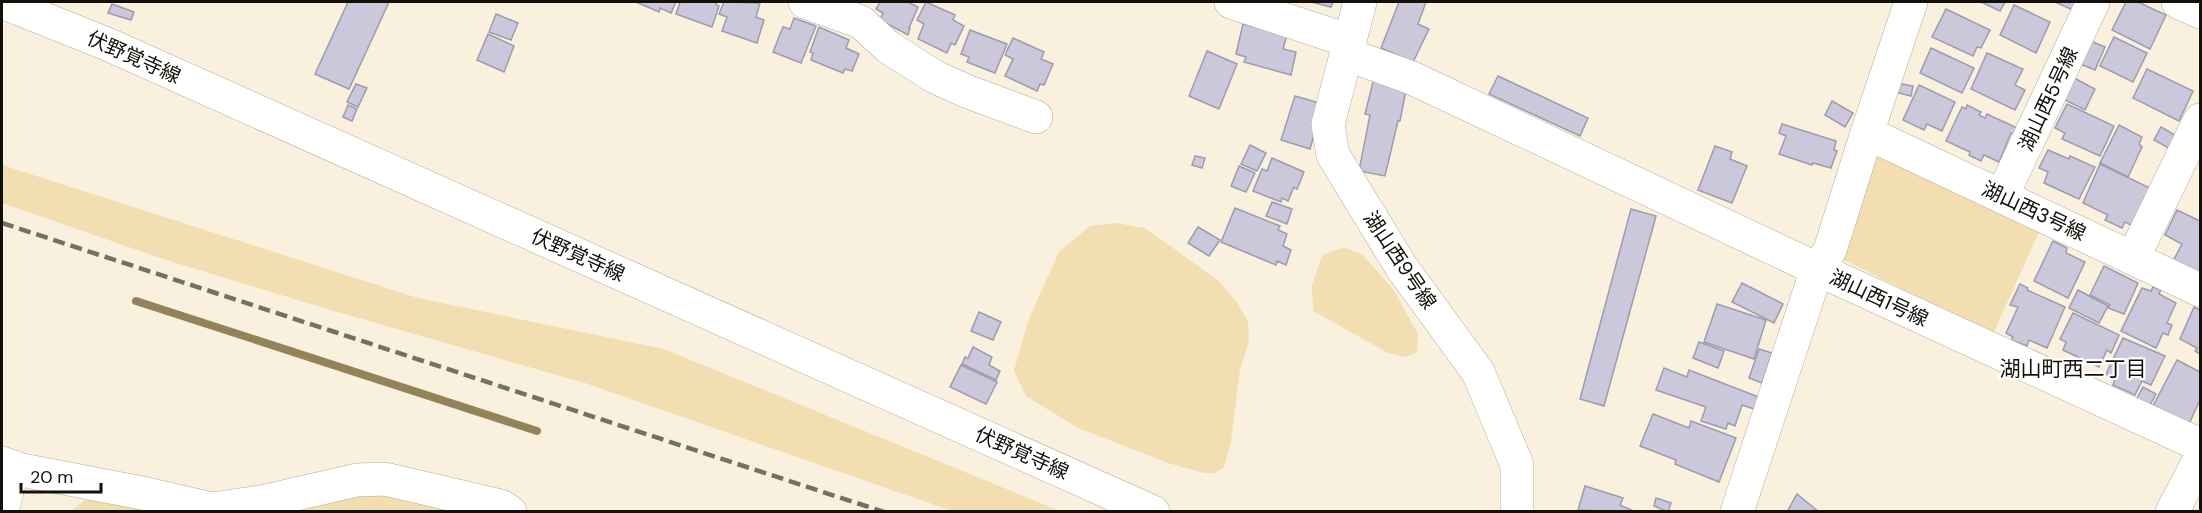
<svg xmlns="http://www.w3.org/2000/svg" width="2202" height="513" font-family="'DM Sans','Noto Sans JP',sans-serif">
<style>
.green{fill:#f2deb1}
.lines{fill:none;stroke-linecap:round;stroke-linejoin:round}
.stream{stroke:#94825a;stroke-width:8}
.building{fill:#cac8da;stroke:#9d9bad;stroke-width:1.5}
.minor-casing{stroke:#b3ac9a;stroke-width:34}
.major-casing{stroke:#b3ac9a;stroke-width:34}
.minor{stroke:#fff;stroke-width:33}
.major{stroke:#fff;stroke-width:33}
.rail{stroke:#757064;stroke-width:4.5;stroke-dasharray:12 6;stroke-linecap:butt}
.labels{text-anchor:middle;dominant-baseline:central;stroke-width:4.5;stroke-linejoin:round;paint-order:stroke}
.street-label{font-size:20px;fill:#13100a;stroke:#fff}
.neighbourhood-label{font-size:21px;fill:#13100a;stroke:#fff}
</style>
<rect width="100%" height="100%" fill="#f9f1de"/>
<!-- green -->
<g class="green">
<polygon points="1875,153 2039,232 1993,334 1842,259"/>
<polygon points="2,165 418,298 664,349 1060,511 952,511 585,383 327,309 166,260 2,203"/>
<polygon points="1116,223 1145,228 1219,281 1236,301 1248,321 1249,341 1240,370 1231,442 1224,467 1215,473 1204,473 1168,463 1078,428 1026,396 1014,371 1028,321 1059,252 1090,226"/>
<polygon points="1344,247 1363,255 1393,289 1418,334 1417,352 1406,357 1388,353 1313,311 1312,285 1322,255"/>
<polygon points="375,491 489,512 279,512"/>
<polygon points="86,499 166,512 70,512"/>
</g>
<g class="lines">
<!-- stream -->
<polyline class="stream" points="136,301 537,431"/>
</g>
<!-- building -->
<g class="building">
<polygon points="348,2 389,2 349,89 315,74"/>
<polygon points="636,2 676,2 671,13 660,8 659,12"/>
<polygon points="680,2 717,2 716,4 719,6 712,27 676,14"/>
<polygon points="724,2 760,3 756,17 764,20 757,43 722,31 727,17 719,14"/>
<polygon points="880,2 908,2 918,7 909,28 910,28 908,35 880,20 883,13 876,9"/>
<polygon points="926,2 955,15 953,20 964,26 955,45 951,43 947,53 918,39 924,24 917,20"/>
<polygon points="1311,2 1333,2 1331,7"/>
<polygon points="1399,2 1426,2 1418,24 1429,29 1413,62 1381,48"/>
<polygon points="1981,2 2005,2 2000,11"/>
<polygon points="2055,2 2077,2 2073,10"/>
<polygon points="2126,2 2138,2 2166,15 2150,49 2112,30"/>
<polygon points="112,4 134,12 131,20 108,13"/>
<polygon points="2014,5 2050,22 2036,53 2000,35"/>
<polygon points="1946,9 1990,30 1981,48 1977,47 1973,56 1932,37"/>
<polygon points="496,14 518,23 511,40 489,32"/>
<polygon points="794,18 816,26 801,63 773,52 783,27 790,29"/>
<polygon points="1243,24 1287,35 1283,49 1296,52 1291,75 1244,62 1246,57 1236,54"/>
<polygon points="819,27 849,40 846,48 859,54 852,71 845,69 843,73 811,60 813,53 810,52"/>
<polygon points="970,30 1007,44 995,73 967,62 969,57 961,54"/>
<polygon points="488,34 514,46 504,72 477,60"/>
<polygon points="2114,37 2147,53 2133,82 2100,66"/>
<polygon points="1013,38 1044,52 1041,59 1053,64 1044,85 1040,84 1037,91 1005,76 1013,59 1005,55"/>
<polygon points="2088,40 2105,47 2095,70 2078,63"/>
<polygon points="1931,48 1974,68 1962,93 1920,73"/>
<polygon points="1207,51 1237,64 1219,109 1189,96"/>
<polygon points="1987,53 2023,69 2015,85 2025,90 2015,110 1971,89"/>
<polygon points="2147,69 2193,91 2179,121 2133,98"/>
<polygon points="1498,76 1588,118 1580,136 1489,94"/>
<polygon points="1374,78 1407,85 1400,121 1398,121 1385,176 1359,171 1370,115 1365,114"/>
<polygon points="2074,78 2095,89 2085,110 2063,99"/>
<polygon points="1897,83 1913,86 1911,96 1895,92"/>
<polygon points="356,84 367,88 358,107 347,102"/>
<polygon points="1919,85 1955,102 1942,131 1927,124 1924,130 1903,120"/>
<polygon points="1295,96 1323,104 1310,149 1281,140"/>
<polygon points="1832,101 1853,113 1845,127 1825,115"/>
<polygon points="2067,104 2114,126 2100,156 2062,139 2065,133 2055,128"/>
<polygon points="348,105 357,109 352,121 343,117"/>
<polygon points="1967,105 1981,112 1979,115 1985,118 1987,114 2019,129 2017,136 2011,133 1999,162 1984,155 1981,161 1969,155 1970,152 1946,141 1962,107 1966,109"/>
<polygon points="1782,124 1836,141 1834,150 1837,151 1831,168 1813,163 1812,165 1779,154 1786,136 1779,133"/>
<polygon points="2119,125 2142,137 2139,144 2142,147 2128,177 2100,163"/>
<polygon points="2161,127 2180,138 2174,151 2154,140"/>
<polygon points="1250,145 1266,153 1257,171 1241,164"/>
<polygon points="1715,146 1732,152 1730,159 1747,166 1732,203 1698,190"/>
<polygon points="2048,150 2069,159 2070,156 2095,167 2079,199 2044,183 2048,172 2039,168"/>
<polygon points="1195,156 1205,158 1202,168 1192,165"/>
<polygon points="1272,158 1304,172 1297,189 1294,187 1288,201 1282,198 1281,202 1253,191 1262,169 1267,171"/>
<polygon points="2100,164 2152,189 2135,227 2125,222 2122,228 2105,220 2108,215 2083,203"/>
<polygon points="1239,166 1255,173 1246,192 1231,186"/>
<polygon points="1272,202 1292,209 1287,224 1266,216"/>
<polygon points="1235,208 1280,226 1278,230 1287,234 1283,246 1291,250 1286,265 1277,261 1276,265 1221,242"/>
<polygon points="1631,209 1656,216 1604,406 1580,399"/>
<polygon points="2177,210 2200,221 2200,276 2172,263 2182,244 2165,235"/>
<polygon points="1198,227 1220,240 1209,256 1188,243"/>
<polygon points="2053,241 2067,248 2066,253 2085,262 2068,298 2034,281"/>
<polygon points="2104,266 2138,283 2124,314 2108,308 2110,305 2090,295"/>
<polygon points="1742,283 1783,304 1774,323 1732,302"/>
<polygon points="2020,284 2028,288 2027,290 2065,307 2047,348 2029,340 2027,346 2011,340 2013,337 2006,333 2018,307 2010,305"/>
<polygon points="2153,287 2161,290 2159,294 2176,303 2167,323 2172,325 2168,335 2163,333 2156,348 2121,331 2142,288 2151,291"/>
<polygon points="2078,290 2108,306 2099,323 2069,308"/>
<polygon points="1717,304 1766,320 1754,359 1704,342"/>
<polygon points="2194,307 2200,310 2200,354 2195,351 2197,348 2180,339"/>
<polygon points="979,312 1001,322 993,340 971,331"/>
<polygon points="2073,313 2119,335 2111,353 2107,350 2099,367 2063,350 2066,342 2060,339"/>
<polygon points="2123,338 2165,356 2151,385 2142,381 2135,395 2113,385 2115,379 2106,374"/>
<polygon points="1699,342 1724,351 1718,368 1693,358"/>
<polygon points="973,347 992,357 989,365 1000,371 996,380 962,364 965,357 968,358"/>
<polygon points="1759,349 1772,353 1762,383 1749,378"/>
<polygon points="2177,360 2200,372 2200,400 2188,426 2152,408"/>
<polygon points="961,365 997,382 986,404 950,387"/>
<polygon points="1664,368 1687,377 1689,370 1761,398 1757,410 1742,405 1735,426 1728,423 1726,429 1701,421 1706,407 1656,390"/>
<polygon points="2143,387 2156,394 2148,409 2135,402"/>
<polygon points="1653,414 1689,428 1691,421 1736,438 1719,482 1675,464 1676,460 1640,446"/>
<polygon points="1585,486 1623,498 1620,505 1636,512 1578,510"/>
<polygon points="1797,494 1819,512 1787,512"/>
<polygon points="1656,498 1671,503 1668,512 1654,506"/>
</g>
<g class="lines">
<!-- minor casing -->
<g class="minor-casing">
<g id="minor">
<polyline points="805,2 861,22 888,47 935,77 966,91 1036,117"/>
<polyline points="1231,2 1350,41"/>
<polyline points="1360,2 1328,124 1333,155 1402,268 1478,372 1517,465 1517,512"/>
<polyline points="1911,2 1867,133 1830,250 1817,269 2200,445"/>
<polyline points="2178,2 2200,12"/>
<polyline points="1346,54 1412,78 1817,269 1737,512"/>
<polyline points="1867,133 2200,290"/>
<polyline points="2002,196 2093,2"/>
<polyline points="2133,258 2200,120"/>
<polyline points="2,463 22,470 147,494 212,509 261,502 357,480 385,479 501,506 510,512"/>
<polyline points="2,512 13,467"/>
<polyline points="2172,512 2200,459"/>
</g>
</g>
<!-- major casing -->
<g class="major-casing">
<polyline id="major" points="2,2 107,44 1153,512"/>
</g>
<!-- minor -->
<use href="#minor" class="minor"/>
<!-- major -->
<use href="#major" class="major"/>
<!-- rail -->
<polyline class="rail" points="2,223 884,512"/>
</g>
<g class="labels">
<!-- street labels -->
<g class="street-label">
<text transform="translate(134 57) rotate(24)">伏野覚寺線</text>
<text transform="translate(2048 99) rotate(-65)">湖山西5号線</text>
<text transform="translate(2034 211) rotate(25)">湖山西3号線</text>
<text transform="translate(578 255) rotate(24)">伏野覚寺線</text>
<text transform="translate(1400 260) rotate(56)">湖山西9号線</text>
<text transform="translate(1879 298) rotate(25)">湖山西1号線</text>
<text transform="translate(1022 453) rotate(24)">伏野覚寺線</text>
</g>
<!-- neighbourhood labels -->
<g class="neighbourhood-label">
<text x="2073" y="369">湖山町西二丁目</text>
</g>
</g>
<!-- border -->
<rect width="2202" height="513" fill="none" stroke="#13100a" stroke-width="6"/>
<!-- scale -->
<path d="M21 483v9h80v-9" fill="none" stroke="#13100a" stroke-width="3"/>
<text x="30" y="483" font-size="18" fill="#13100a" stroke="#ffffff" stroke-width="4.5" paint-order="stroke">20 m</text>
</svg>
